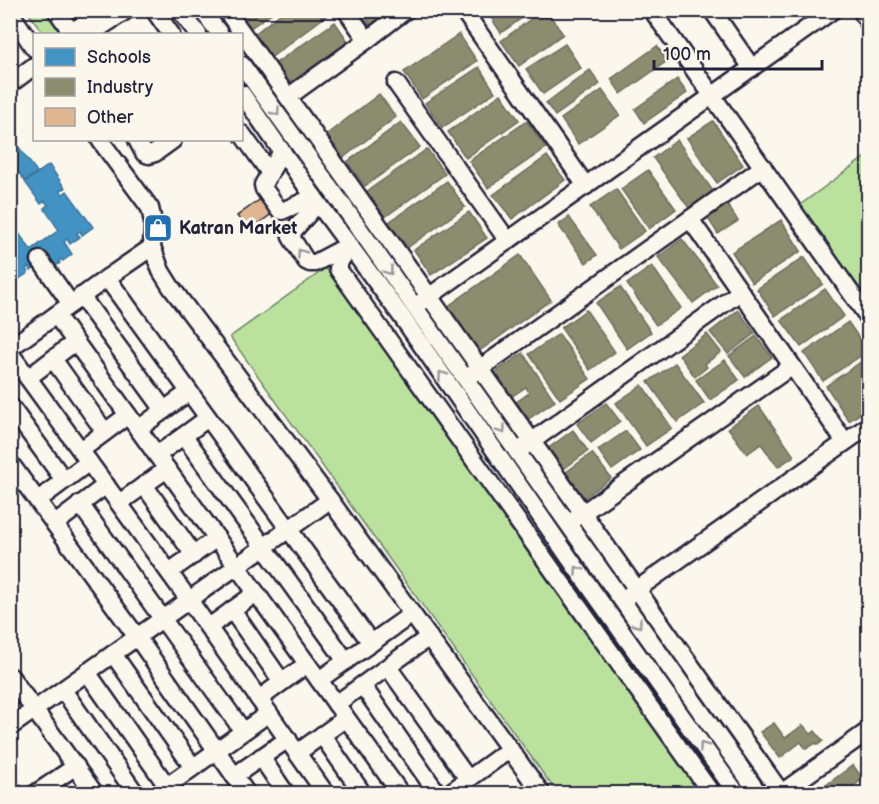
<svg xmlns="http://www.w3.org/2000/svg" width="879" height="804" font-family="'Balsamiq Sans',sans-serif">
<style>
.green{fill:#bbe29d;stroke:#6e826c;stroke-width:1.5}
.schools{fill:#4393c3;stroke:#39719a;stroke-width:1.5}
.industry{fill:#8c8c6e;stroke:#6c6c5f;stroke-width:1.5}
.building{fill:#e0b690;stroke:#22223b;stroke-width:1.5}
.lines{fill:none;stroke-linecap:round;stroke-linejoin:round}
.minor-casing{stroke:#22223b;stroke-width:21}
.minor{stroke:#fbf7ec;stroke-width:16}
.oneway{stroke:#99979c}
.labels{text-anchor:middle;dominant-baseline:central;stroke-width:6;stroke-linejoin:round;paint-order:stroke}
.poi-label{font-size:18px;font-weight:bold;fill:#22223b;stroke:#fbf7ec;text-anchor:start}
</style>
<rect width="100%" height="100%" fill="#fbf7ec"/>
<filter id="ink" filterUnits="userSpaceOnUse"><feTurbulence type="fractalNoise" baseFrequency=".0167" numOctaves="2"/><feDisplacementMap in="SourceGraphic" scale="12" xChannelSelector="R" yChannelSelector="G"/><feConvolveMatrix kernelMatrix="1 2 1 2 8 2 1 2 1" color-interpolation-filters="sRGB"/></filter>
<g filter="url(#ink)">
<!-- green -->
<g class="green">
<polygon points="27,11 85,11 53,34 44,34"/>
<polygon points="868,155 868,300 800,205"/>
<polygon points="326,268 703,793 557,793 230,337"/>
</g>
<!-- schools -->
<g class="schools">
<polygon points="10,135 37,172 25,181 10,161"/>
<polygon points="49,165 65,188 60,191 63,194 67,191 93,227 82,235 80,231 77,233 80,237 70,244 67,239 64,242 72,254 63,261 61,259 59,261 60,263 50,270 40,264 31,271 28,267 26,269 28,273 19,279 10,268 10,230 11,231 15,228 31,250 59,230 44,208 48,205 45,201 41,204 25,182"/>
</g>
<!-- industry -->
<g class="industry">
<polygon points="236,10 276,10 249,29"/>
<polygon points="285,10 324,10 327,15 269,59 252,36"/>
<polygon points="361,10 402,10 373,29"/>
<polygon points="486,10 533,10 501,33"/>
<polygon points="543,10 546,10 563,34 519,66 501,41"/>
<polygon points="335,22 352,47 291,90 273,65"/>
<polygon points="459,34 477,61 422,99 404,72"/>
<polygon points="565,44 581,68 543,94 526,69"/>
<polygon points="657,46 667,61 621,94 611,79"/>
<polygon points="479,67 495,92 442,128 425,103"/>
<polygon points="590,70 600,84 555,116 546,103"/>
<polygon points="677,79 687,93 644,123 635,109"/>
<polygon points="602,90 620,115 578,144 561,119"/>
<polygon points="379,94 396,117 343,158 326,135"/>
<polygon points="501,94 519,120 466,158 448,132"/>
<polygon points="527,121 546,148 488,188 469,161"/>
<polygon points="713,121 743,165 717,183 687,138"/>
<polygon points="401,122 420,147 365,186 347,162"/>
<polygon points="677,140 713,191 689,208 653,158"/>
<polygon points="427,149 445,174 385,217 366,192"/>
<polygon points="547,156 565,180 512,219 493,195"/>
<polygon points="648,170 676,209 649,229 621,189"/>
<polygon points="447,181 465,207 407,248 389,222"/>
<polygon points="616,189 645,231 619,249 590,207"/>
<polygon points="727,204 738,221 718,234 707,217"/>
<polygon points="469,212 487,238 431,275 414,250"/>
<polygon points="569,217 597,255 586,263 558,225"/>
<polygon points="781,220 801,251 752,283 732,252"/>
<polygon points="682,239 717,285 693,303 658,257"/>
<polygon points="520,255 551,300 478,352 447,307"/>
<polygon points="804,257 823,284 775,316 757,289"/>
<polygon points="652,266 681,308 656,325 627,284"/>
<polygon points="620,287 651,332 627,349 596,303"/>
<polygon points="825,289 844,316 801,347 781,320"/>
<polygon points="586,310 615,352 590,370 561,328"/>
<polygon points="738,310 755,333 728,354 710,332"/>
<polygon points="848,322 868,351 823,381 804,353"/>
<polygon points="559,334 590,379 560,399 529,354"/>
<polygon points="707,334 721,352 705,364 707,367 695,377 679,355"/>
<polygon points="756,336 772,357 745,377 729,356"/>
<polygon points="523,353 555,401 527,420 515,403 529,393 526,387 511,397 494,373"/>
<polygon points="868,357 868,408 849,421 826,386"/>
<polygon points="725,360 739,380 710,400 696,380"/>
<polygon points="675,363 704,403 677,422 648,382"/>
<polygon points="642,385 672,428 646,446 616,403"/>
<polygon points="606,403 620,421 591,443 577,424"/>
<polygon points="759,406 794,456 778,467 761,444 747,454 728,428"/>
<polygon points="573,430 588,451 561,471 546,450"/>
<polygon points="626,431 640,450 612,470 598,450"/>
<polygon points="592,453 611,478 584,498 565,473"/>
<polygon points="774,723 785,738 803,725 811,734 815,731 823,741 818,745 816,743 806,749 801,742 780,758 760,732"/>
<polygon points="853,765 863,779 842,794 814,794"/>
</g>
<!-- building -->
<polygon class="building" points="262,198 273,213 248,231 237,216"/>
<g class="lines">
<!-- minor casing -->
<g class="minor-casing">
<g id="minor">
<polyline points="56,10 73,34"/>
<polyline points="154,10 171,34"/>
<polyline points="180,10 198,34"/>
<polyline points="202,10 220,34"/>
<polyline points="226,10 782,794"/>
<polyline points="346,10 367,40"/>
<polyline points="463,10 586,186"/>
<polyline points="652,10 868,317"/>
<polyline points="712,10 752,68"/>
<polyline points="861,10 868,22"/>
<polyline points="10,12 34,48"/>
<polyline points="69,34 103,10"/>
<polyline points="90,34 127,10"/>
<polyline points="242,65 339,200 759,794"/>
<polyline points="396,83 508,241"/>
<polyline points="10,84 34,66"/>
<polyline points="242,94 318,203 402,317 577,569 737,794"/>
<polyline points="288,97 367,40 406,10"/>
<polyline points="242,134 270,173"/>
<polyline points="100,140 150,208 153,222 152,247 161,271 171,287 330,500 542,794"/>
<polyline points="137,140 144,153 149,155 155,153 173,140"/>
<polyline points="282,151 263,185 264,189 279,210 282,211 314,197"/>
<polyline points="318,203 294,230 291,237 306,261 310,263 315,263 349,245"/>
<polyline points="690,219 845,442"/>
<polyline points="350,245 339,263 338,269 712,794"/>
<polyline points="40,260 71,304"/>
<polyline points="107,278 371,643"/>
<polyline points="81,296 164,410"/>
<polyline points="420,303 833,10"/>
<polyline points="56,315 401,794"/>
<polyline points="10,348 107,278 152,247"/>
<polyline points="10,353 189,600 326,794"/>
<polyline points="53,359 105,432"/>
<polyline points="471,375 763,167"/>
<polyline points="28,378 75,342"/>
<polyline points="10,406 64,480"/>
<polyline points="138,429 189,392"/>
<polyline points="184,436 346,661"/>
<polyline points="524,447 740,292"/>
<polyline points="81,450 128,415"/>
<polyline points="157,455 208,418"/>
<polyline points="10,463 137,637 247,794"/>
<polyline points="144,485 194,555"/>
<polyline points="38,500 89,462"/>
<polyline points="119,503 167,469"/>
<polyline points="80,504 243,731"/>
<polyline points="574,519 792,366"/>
<polyline points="55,524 106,485"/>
<polyline points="169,572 217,538"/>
<polyline points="629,595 868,426"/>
<polyline points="232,610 282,682"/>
<polyline points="209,627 256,593"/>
<polyline points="113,654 193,767"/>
<polyline points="388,667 468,779"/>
<polyline points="87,672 167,786"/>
<polyline points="10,676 95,794"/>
<polyline points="319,680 412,614"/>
<polyline points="362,685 438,794"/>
<polyline points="63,690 136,794"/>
<polyline points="259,699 307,664"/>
<polyline points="336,704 429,637"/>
<polyline points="10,727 330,500"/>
<polyline points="322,735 363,794"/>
<polyline points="297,753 346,718"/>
<polyline points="261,757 286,794"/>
<polyline points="234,776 288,739"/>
<polyline points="10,787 15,794"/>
<polyline points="35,794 76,766"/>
<polyline points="156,794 269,713"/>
<polyline points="448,794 510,749"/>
<polyline points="780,794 868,731"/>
</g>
</g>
<!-- minor -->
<use href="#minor" class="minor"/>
</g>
<!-- one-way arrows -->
<defs><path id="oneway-chevron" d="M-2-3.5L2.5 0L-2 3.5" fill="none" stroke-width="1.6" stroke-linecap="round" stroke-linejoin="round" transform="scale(1.5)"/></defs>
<g class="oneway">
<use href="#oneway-chevron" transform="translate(276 112) rotate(54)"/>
<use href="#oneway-chevron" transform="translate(301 253) rotate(-125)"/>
<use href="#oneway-chevron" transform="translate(389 271) rotate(55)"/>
<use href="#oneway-chevron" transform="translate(442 375) rotate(-125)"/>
<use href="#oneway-chevron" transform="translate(502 430) rotate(55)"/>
<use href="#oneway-chevron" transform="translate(578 570) rotate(-125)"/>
<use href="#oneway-chevron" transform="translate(638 624) rotate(55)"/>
<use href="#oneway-chevron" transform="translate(703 746) rotate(-125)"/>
</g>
</g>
<!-- icons -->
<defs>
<g id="shop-square" transform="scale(1.5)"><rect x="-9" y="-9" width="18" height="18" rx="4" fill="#1f6fb2" stroke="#fbf7ec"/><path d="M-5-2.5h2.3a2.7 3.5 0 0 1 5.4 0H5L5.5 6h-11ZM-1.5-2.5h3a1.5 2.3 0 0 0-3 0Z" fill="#fff"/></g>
</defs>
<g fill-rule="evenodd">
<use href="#shop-square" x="158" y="228"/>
</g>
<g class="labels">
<!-- poi labels -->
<g class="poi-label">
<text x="179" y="228">Katran Market</text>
</g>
</g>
<!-- margin -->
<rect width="879" height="804" fill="none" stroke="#fbf7ec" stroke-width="36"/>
<rect x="18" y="18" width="843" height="768" fill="none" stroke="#22223b" stroke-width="2" filter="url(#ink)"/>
<!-- legend -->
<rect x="33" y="33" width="210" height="108" fill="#fbf7ec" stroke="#a4a2a5" stroke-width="1.5"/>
<rect x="45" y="48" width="30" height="18" fill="#4393c3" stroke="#a4a2a5" stroke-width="1.5"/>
<text x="87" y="63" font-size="18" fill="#22223b">Schools</text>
<rect x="45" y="78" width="30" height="18" fill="#8c8c6e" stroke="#a4a2a5" stroke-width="1.5"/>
<text x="87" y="93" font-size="18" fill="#22223b">Industry</text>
<rect x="45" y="108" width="30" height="18" fill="#e0b690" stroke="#a4a2a5" stroke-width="1.5"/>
<text x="87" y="123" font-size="18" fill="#22223b">Other</text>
<!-- scale -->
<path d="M654 60v9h168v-9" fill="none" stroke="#22223b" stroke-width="3"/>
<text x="663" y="60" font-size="18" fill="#22223b" stroke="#fbf7ec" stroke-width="4.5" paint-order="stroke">100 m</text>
</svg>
